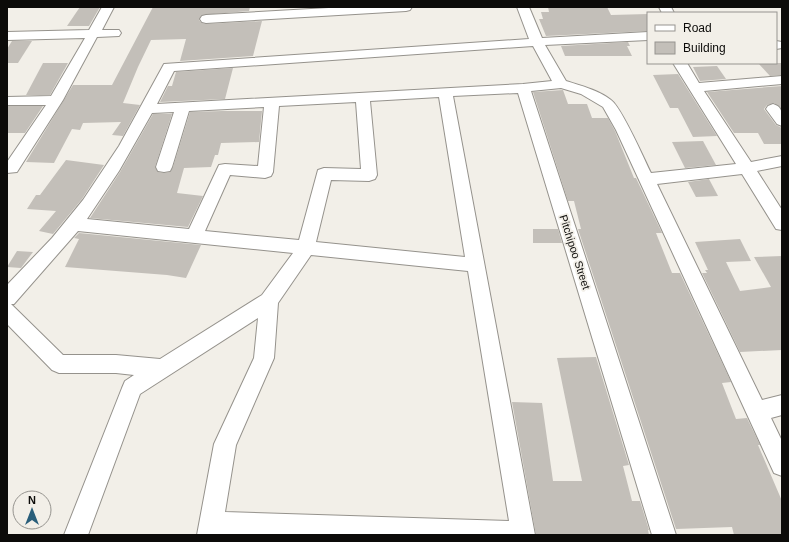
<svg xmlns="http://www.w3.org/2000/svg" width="789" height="542" font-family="Arial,sans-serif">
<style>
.building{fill:#c3bfb9}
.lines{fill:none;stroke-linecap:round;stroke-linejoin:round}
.minor-casing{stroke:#95928c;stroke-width:2}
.minor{fill:#fff;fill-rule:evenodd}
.labels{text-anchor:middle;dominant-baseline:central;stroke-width:3.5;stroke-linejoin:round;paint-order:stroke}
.street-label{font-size:11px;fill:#0c0b09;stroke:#f2efe8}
</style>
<rect width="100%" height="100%" fill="#f2efe8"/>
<!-- building -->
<g class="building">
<polygon points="80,7 100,7 89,26 67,26"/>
<polygon points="153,7 250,7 249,11 202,15 199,20 202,23 206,24 262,21 253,56 180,61 186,39 151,40 138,67 123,103 140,105 123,136 112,135 121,122 83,123 80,130 72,129 54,163 26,162 73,85 112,85"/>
<polygon points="548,7 607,7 611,15 648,14 648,31 546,36 539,19 543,19 541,12 549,12"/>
<polygon points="12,41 32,41 18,63 7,63 7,49"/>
<polygon points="628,42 630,46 627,46 632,56 565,56 561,46"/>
<polygon points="43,63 68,63 50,95 26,95"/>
<polygon points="758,63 782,63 782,75 770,76"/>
<polygon points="717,66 726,79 700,81 693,67"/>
<polygon points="233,68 225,99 160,102 168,86 172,86 176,72"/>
<polygon points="678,74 717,136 693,137 678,108 670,108 653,75"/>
<polygon points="782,86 782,109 774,103 767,105 764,109 776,125 782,128 782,144 764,144 758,133 734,133 707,92"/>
<polygon points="563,90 568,104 587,104 592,118 608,118 615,131 634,178 636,178 662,233 656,233 672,273 680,273 731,382 722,383 736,419 747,418 760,445 758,445 782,501 782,535 734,535 732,527 676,529 578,229 581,229 574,201 568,201 533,92"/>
<polygon points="7,106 43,106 25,133 7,133"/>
<polygon points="222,111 262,111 259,142 221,143 218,155 215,155 211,167 184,168 177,193 203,196 188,227 90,218 120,172 153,114 172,114 155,167 158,172 164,173 170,172 173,167 190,112"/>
<polygon points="703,141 716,165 685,168 672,142"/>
<polygon points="66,160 104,165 82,199 53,234 39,231 56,211 27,209 36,195 40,195"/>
<polygon points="709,179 718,196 696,197 688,182"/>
<polygon points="533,229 558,229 562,243 533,243"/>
<polygon points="79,233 201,245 186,278 167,275 65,267 79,239 74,238"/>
<polygon points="740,239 751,261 726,262 740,291 771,287 754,257 782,256 782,350 740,352 702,273 707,273 705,270 708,270 695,242"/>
<polygon points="17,251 33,252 21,268 7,267"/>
<polygon points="596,357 629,465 623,466 632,501 640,501 649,530 648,530 649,535 536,535 512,402 542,403 553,481 582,481 557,358"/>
</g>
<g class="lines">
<!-- minor casing -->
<g class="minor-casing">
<g id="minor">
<polygon points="102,7 114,7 102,30 119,30 121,33 119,36 97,37 63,100 17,172 7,173 7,162 46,105 7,105 7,97 51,96 85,38 7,40 7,32 89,30"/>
<polygon points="346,7 412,7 410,10 406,11 206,23 202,22 200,19 202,16 206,15"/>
<path d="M 517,7 L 529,7 L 542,38 L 648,32 L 648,40 L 545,45 L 566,81 C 582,86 598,90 611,100 C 622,108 644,159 651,173 L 736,164 L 673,63 L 687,63 L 699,83 L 782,76 L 782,84 L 704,91 L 751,162 L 782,156 L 782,166 L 757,171 L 782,210 L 782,230 L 776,229 L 742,174 L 657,184 L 762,400 L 782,395 L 782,415 L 771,418 L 782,441 L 782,476 L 774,473 L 616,130 L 603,107 L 581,94 L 561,88 L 531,91 L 676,535 L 652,535 L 518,93 L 453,96 L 535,535 L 197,535 L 214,444 L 254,358 L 258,318 L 140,394 L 88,535 L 64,535 L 122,388 L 125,381 L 134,375 L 116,373 L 59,373 L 52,370 L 7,324 L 7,285 L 52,238 L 83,200 L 119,146 L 164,64 L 529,39 ZM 533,46 L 552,81 L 523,84 L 157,104 L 174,71 ZM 439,97 L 465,257 L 316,242 L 331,180 L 369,181 L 375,179 L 377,175 L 370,101 ZM 356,102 L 361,169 L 324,168 L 318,170 L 299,240 L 205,231 L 230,175 L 265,178 L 271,176 L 273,172 L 279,106 ZM 264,107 L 258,166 L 225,164 L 219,165 L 189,229 L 87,219 L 119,171 L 152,113 L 174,112 L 156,167 L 158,171 L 164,172 L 170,171 L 172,167 L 189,111 ZM 78,231 L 293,253 L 262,295 L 160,359 L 116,355 L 63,355 L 11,304 L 14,304 ZM 311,255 L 468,271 L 509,521 L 225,512 L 236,445 L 274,358 L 278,303 Z"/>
<polygon points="659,7 671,7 674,13 662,13"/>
<polygon points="776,41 782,42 782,48 776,49"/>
<path d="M 773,104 C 784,107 782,116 782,126 L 777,124 L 766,109 L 768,106 Z"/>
</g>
</g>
<!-- minor -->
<use href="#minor" class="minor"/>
</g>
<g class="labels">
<!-- street labels -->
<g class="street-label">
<text transform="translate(575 252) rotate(72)">Pitchipoo Street</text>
</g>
</g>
<!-- border -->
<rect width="789" height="542" fill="none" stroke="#0c0b09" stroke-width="16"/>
<!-- legend -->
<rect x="647" y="12" width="130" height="52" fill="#f2efe8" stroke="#96948f"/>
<rect x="655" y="25" width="20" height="6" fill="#ffffff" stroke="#96948f"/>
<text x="683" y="32" font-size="12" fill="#0c0b09">Road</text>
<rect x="655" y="42" width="20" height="12" fill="#c3bfb9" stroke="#96948f"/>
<text x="683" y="52" font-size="12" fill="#0c0b09">Building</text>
<!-- north arrow -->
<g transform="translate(32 510)"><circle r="19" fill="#f2efe8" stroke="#96948f"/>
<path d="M0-3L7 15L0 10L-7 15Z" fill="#295e7a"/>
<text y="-6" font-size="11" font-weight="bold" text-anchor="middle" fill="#0c0b09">N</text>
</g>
</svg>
